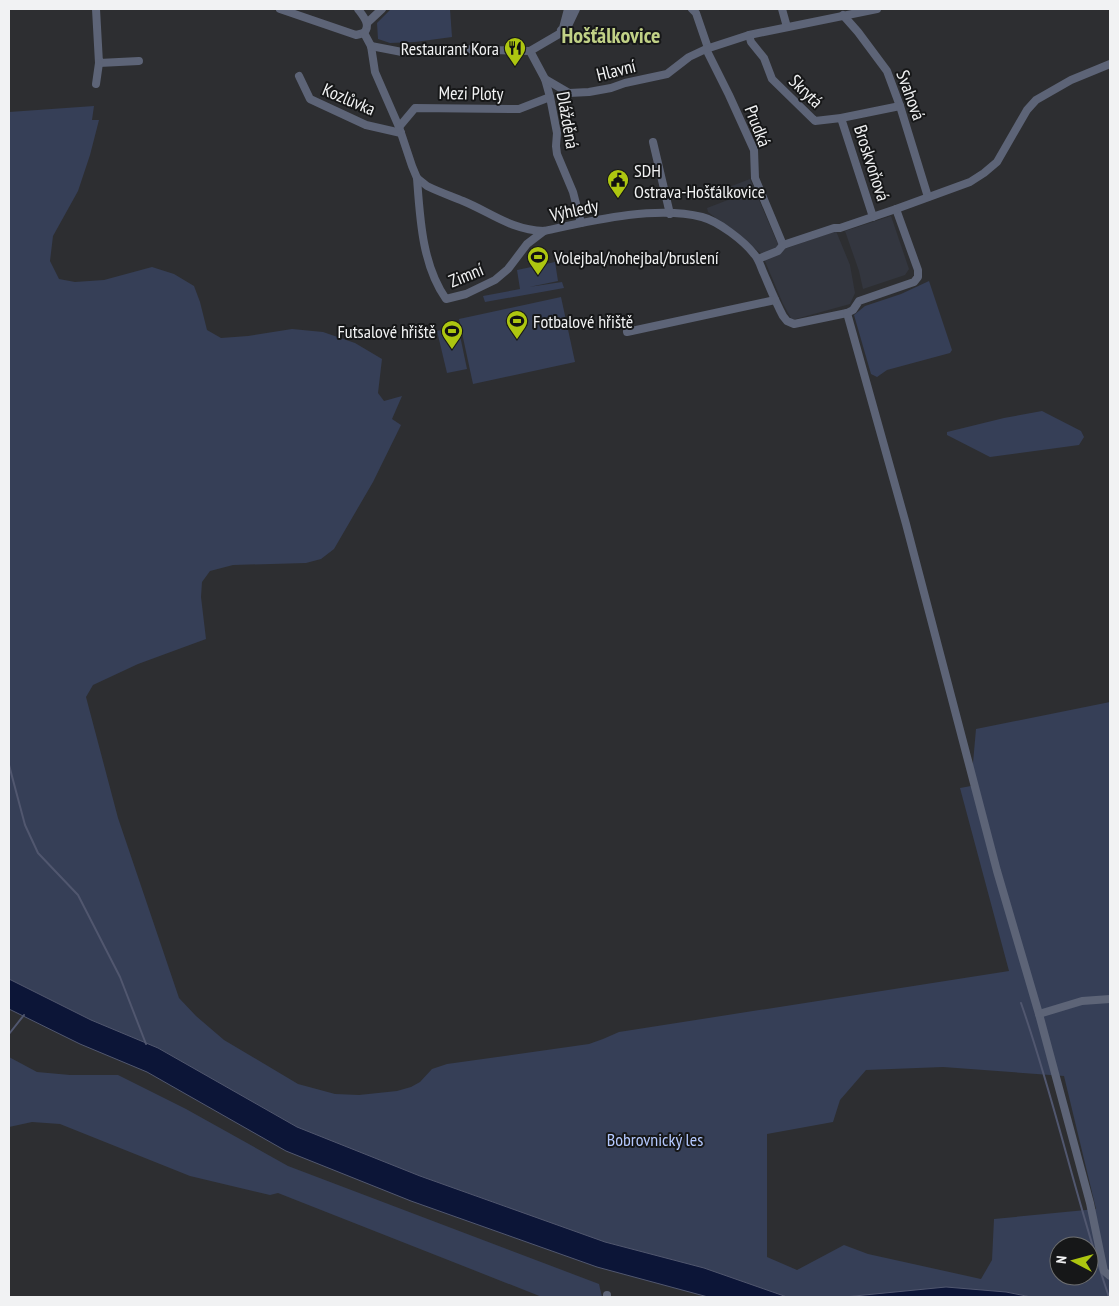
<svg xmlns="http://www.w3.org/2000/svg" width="1119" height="1306" font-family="'PT Sans Narrow',sans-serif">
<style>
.built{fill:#33363f}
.green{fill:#363f57;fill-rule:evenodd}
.water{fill:#0c1537;stroke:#51576f}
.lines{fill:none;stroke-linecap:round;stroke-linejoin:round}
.stream{stroke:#51576f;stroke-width:2}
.minor{stroke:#5d6477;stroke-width:8}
.labels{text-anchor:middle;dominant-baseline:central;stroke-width:4;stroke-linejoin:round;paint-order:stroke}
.poi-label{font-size:18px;fill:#f1f2f3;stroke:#161718;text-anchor:start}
.street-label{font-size:18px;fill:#f1f2f3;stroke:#161718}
.park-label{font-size:18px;fill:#b5c9ff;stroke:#161718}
.district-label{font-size:22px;font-weight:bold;fill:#c1d186;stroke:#161718}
</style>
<rect width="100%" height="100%" fill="#2d2e31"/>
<!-- built -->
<g class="built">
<polygon points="750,179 777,242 787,248 836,231 850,265 855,293 850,304 792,320 783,304 762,254 708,212 707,208 733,198 729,187"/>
<polygon points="891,216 909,269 905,275 863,289 859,271 845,231"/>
</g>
<!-- green -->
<g class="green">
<polygon points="391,9 450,9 452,37 415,42 390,43 378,39 377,23"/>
<path d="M 94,106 L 92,120 L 99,120 L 90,155 L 78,191 L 53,236 L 50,261 L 59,279 L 75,282 L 104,280 L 152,267 L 174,274 L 194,286 L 200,302 L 207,330 L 221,338 L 248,336 L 292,329 L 323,332 L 355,343 L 382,359 L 378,393 L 384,401 L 402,396 L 392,419 L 401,425 L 373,482 L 334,549 L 321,559 L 306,563 L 233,565 L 210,571 L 202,582 L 201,597 L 206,639 L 138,664 L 93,685 L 86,697 L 118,818 L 179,998 L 196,1016 L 224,1040 L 298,1084 L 335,1094 L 359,1095 L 397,1091 L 411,1087 L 420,1082 L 432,1069 L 447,1064 L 589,1044 L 603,1039 L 619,1032 L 1009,971 L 960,788 L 971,786 L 976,729 L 1110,702 L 1110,1297 L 1031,1297 L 1006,1292 L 844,1297 L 787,1297 L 704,1268 L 605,1242 L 420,1176 L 297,1127 L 158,1048 L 91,1020 L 9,979 L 9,112 ZM 943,1067 L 1064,1076 L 1096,1209 L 994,1219 L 992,1260 L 981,1279 L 868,1254 L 844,1245 L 797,1270 L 767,1257 L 767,1134 L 833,1122 L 840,1100 L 866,1070 ZM 1059,1246 L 1089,1246 L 1089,1276 L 1059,1276 Z"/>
<polygon points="555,262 558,281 529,287 562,282 564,288 485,302 483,296 520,289 517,270"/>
<polygon points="929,281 952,350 950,353 887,370 877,377 871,374 854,315 865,306 901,294"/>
<polygon points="561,297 575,362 473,384 459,319"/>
<polygon points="458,326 467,369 447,373 437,331"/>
<polygon points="1042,411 1081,431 1084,437 1079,445 990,457 947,435 947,432 1004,418"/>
<polygon points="9,1057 37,1072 70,1075 118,1075 186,1109 288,1166 599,1284 602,1297 542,1297 278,1193 270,1195 190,1176 60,1124 32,1122 9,1127"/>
</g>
<!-- water -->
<g class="water">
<polygon points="9,979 91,1020 158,1048 297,1127 420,1176 605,1242 704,1268 787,1297 809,1297 708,1297 597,1267 411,1201 286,1151 147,1072 80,1044 9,1009"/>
<polygon points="946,1287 1006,1292 1031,1297 844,1297"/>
</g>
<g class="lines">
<!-- stream -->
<g class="stream">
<polyline points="9,765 25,825 38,853 78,895 120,977 146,1044"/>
<path d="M 1021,1003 C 1055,1100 1076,1201 1109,1297"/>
<polyline points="9,1034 24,1015"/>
</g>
<!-- minor -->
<g class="minor">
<polyline points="96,9 99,63 139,61"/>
<polyline points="280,9 356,35 364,33"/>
<path d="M 358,9 C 364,17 371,25 364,33"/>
<polyline points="692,9 696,13 708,48"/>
<polyline points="782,9 787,27"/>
<polyline points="843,15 858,32 887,71 900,106 928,197"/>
<polyline points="367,23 382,9"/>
<polyline points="561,30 563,28 568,9"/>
<path d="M 364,33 L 371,46 L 375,72 L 399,127 L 412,166 L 417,178 L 427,186 C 439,192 451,196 463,201 C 492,213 511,230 544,231 C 590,221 655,205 702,217 C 718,221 744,241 754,254 C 759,259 761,268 764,274 C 770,288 776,303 783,316 L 787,321 L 794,324 L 847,313 L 853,310 L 859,301 L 914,282 L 918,277 L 918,270 L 896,209 L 970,182 L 984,173 L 997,162 L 1027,110 L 1036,100 L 1071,80 L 1110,64"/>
<polyline points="749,35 751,42 764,58 772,79 815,121 841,118 900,106"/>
<polyline points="371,46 402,52 456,49 530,51"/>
<polyline points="706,49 729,95 754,150 755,178 783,245"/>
<polyline points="530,51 545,79 550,97 557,133 556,146 557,154 573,192 581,223"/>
<polyline points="530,51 566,30 576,9"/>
<polyline points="299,76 310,99 366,125 401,133"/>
<polyline points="545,79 569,93 589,92 611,88 625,83 667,74 689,57 706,49 749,35 877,9"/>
<polyline points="96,84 99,63"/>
<polyline points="841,118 873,217"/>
<polyline points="399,127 415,108 519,109 550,97"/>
<polyline points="653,142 670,214"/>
<path d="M 417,178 C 420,218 422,265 446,299 L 466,294 L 495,280 L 508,269 L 527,244 L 544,231"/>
<polyline points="758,259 778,251 783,245 834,228 840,228 896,209"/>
<polyline points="847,313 906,524 997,871 1039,1014 1090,1203 1104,1271 1110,1276"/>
<polyline points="627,332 775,300"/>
<polyline points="1039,1014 1082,1001 1110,999"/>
<polyline points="607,1297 607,1295"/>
</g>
</g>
<!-- icons -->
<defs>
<g id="restaurant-pin" transform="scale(1.125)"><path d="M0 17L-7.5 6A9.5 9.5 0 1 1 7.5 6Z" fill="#adc610" stroke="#161718"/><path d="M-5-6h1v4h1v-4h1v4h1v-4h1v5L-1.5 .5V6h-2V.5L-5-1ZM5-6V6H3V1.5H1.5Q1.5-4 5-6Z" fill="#111"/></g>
<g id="civic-pin" transform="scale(1.125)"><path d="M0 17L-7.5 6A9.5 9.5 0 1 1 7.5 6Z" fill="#adc610" stroke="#161718"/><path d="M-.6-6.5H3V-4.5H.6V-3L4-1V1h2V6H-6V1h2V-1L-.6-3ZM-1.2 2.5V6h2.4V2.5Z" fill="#111"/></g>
<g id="stadium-pin" transform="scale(1.125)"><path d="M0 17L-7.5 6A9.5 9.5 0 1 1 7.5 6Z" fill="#adc610" stroke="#161718"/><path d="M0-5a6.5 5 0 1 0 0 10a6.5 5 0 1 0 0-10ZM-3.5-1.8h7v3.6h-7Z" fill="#111"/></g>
</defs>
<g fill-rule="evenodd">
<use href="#restaurant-pin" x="515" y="48"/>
<use href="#civic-pin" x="618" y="180"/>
<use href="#stadium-pin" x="538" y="257"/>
<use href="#stadium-pin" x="517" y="321"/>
<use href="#stadium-pin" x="452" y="331"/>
</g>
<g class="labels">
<!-- poi labels -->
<g class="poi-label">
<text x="499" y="48" text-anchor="end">Restaurant Kora</text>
<text x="634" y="170">SDH<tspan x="634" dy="21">Ostrava-Hošťálkovice</tspan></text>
<text x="554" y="257">Volejbal/nohejbal/bruslení</text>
<text x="533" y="321">Fotbalové hřiště</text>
<text x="436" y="331" text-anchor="end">Futsalové hřiště</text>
</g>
<!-- street labels -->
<g class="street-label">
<text transform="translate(616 70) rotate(-14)">Hlavní</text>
<text transform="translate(806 91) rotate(44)">Skrytá</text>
<text transform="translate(471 93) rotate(1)">Mezi Ploty</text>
<text transform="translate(911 95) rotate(70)">Svahová</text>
<text transform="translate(349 99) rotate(23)">Kozlůvka</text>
<text transform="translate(568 120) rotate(80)">Dlážděná</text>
<text transform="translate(758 126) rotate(69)">Prudká</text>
<text transform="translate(872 163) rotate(72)">Broskvoňová</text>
<text transform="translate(574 210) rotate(-12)">Výhledy</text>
<text transform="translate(466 275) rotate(-22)">Zimní</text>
</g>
<!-- park labels -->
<g class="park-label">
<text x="655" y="1139">Bobrovnický les</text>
</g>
<!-- district labels -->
<g class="district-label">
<text x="611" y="35">Hošťálkovice</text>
</g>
</g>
<!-- border -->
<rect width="1119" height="1306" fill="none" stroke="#f1f2f3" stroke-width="20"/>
<!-- north arrow -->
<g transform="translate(1074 1261) rotate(276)"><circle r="24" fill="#161718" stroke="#6e6f70"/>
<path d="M0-4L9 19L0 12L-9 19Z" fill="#adc610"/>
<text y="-8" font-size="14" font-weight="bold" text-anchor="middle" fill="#f1f2f3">N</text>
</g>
</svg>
